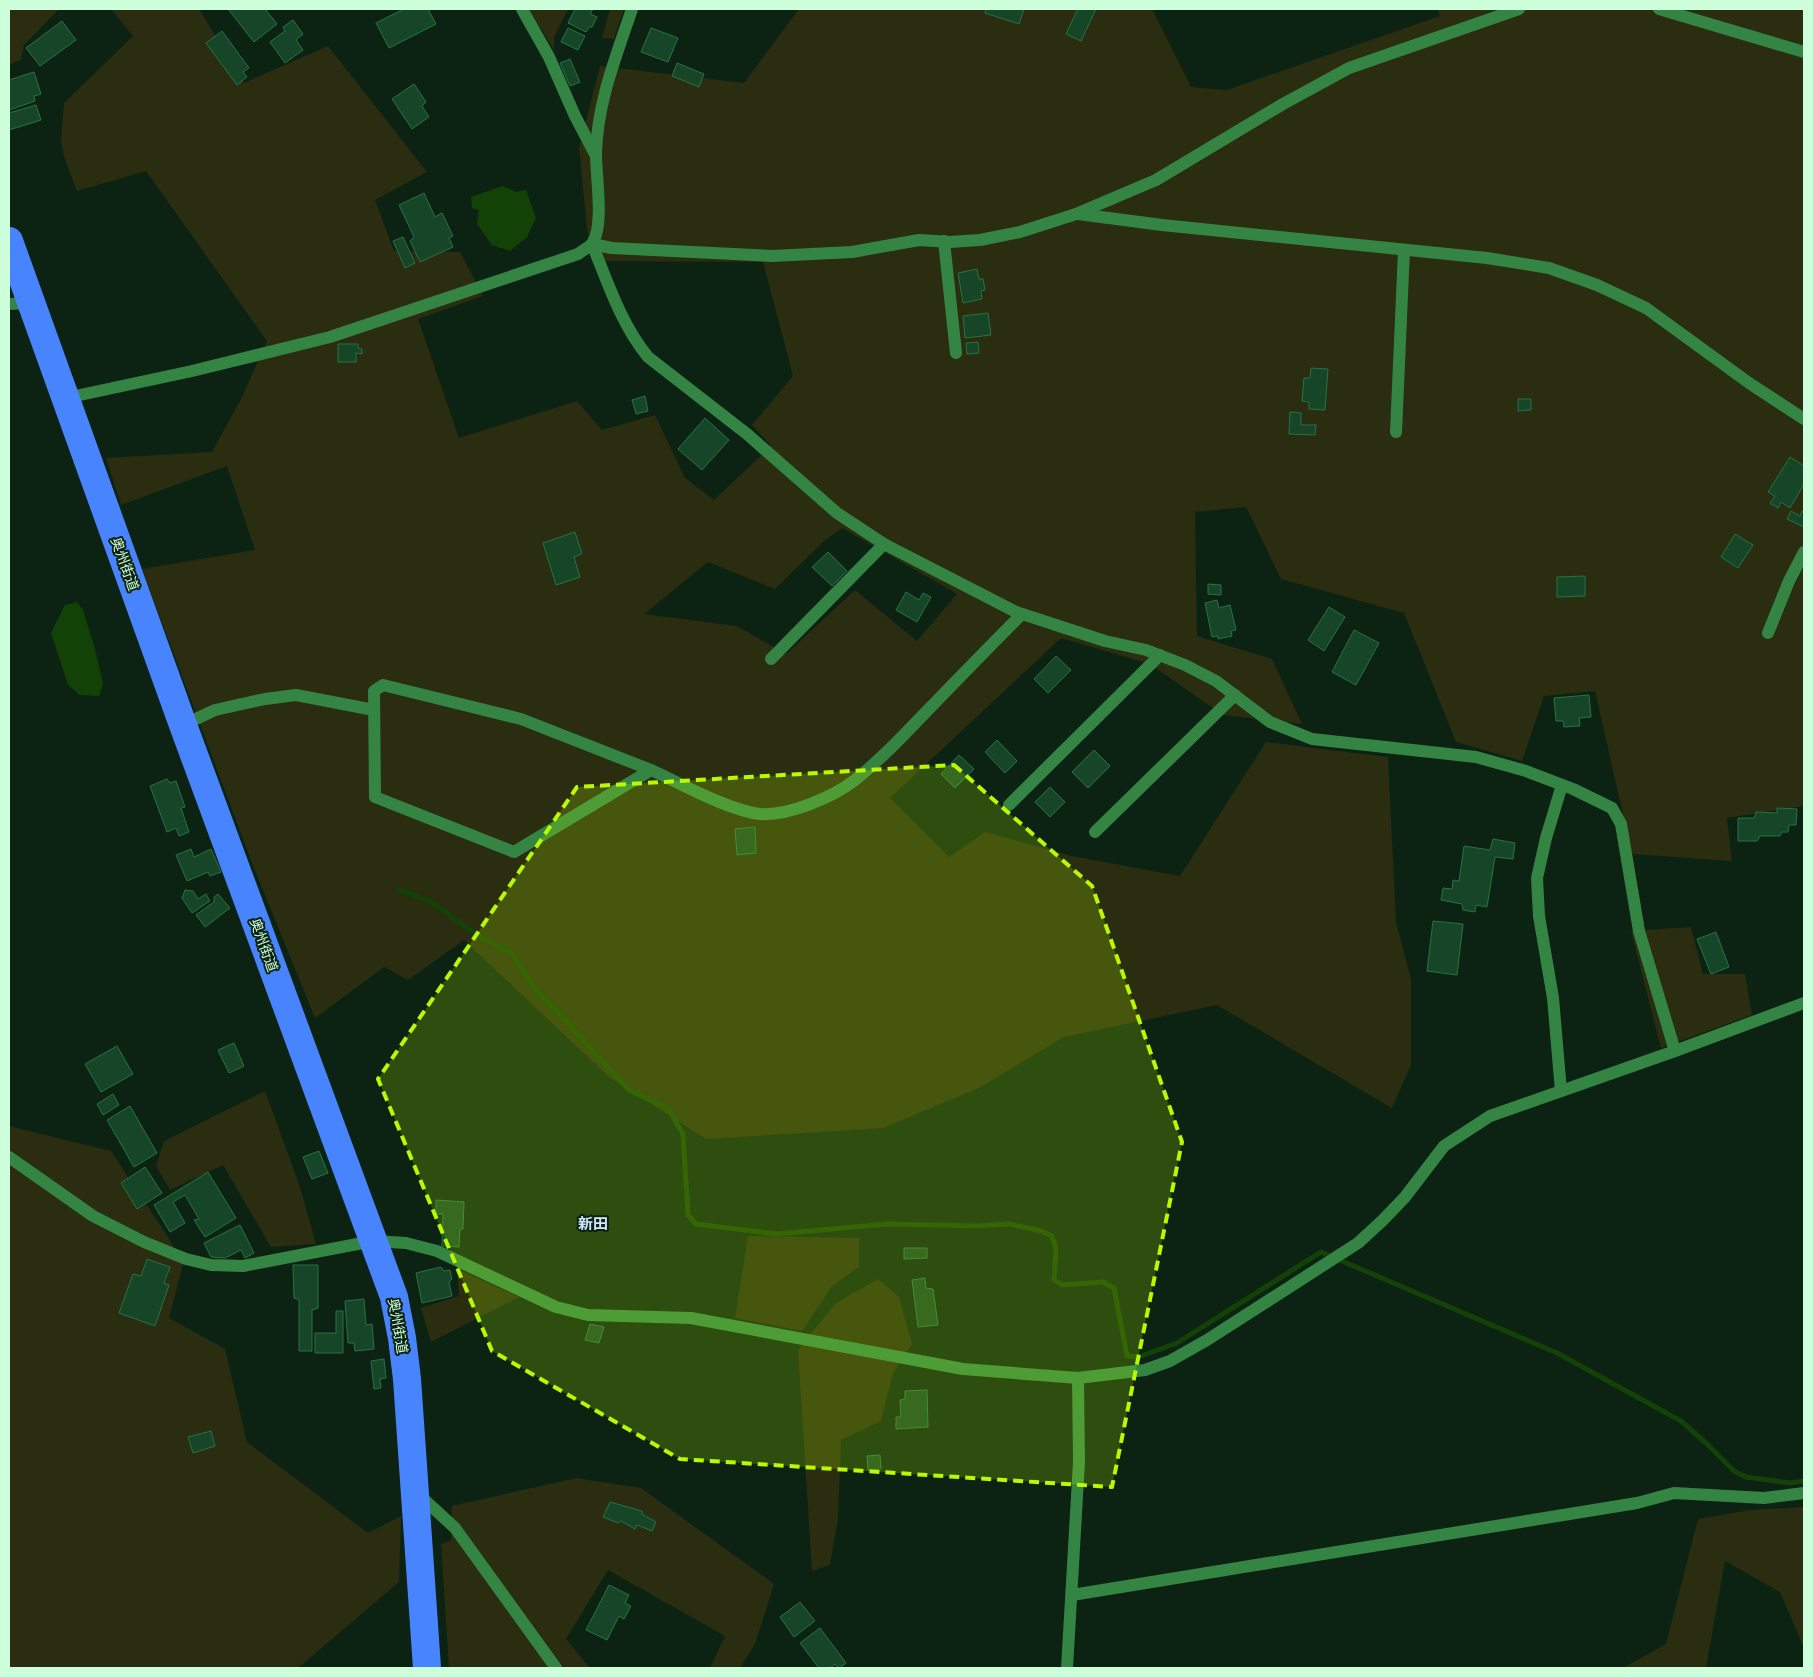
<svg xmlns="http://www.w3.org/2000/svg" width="1813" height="1677" font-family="Poppins,'Noto Sans JP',sans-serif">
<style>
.green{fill:#2a2d0f;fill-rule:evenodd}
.water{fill:#134206}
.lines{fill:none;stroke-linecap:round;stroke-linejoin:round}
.stream{stroke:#134206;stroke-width:5}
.building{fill:#174527;stroke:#277342}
.minor{stroke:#348543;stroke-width:12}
.highway{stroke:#4984ff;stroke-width:28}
.marked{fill:#baf900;fill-opacity:0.2;stroke:#baf900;stroke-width:4;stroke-dasharray:10 6;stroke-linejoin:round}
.labels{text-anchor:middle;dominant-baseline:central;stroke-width:4;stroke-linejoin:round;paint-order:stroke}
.street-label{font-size:14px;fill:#ceffdb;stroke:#0c2314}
.neighbourhood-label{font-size:15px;font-weight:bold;fill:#d0e7ff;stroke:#0c2314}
</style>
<rect width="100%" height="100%" fill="#0c2314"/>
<!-- green -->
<g class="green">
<polygon points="9,9 59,9 24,45 21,60 9,65"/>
<path d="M 111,9 L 199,9 L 244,83 L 328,46 L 427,172 L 375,200 L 394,251 L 460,252 L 483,296 L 418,319 L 459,438 L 577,401 L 602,430 L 655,415 L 685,478 L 714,500 L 771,446 L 752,425 L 793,376 L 763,262 L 592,261 L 587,228 L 579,148 L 600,66 L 744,83 L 799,9 L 1152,9 L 1191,87 L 1227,90 L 1440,16 L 1437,9 L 1804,9 L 1804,806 L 1727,818 L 1732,861 L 1632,854 L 1595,691 L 1544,696 L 1522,761 L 1456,742 L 1404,613 L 1281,579 L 1246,507 L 1195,512 L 1197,636 L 1272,659 L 1302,724 L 1223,715 L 1150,664 L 1061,638 L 890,798 L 949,857 L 985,832 L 1072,856 L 1180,876 L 1266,742 L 1388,757 L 1396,922 L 1411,979 L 1411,1065 L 1392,1108 L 1217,1005 L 1064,1037 L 979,1088 L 883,1128 L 706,1139 L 609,1077 L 464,940 L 408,980 L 384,967 L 315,1018 L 252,863 L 142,569 L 255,550 L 227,466 L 121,505 L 106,458 L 212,452 L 242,397 L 267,341 L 146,171 L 77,191 L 64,157 L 61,141 L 64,103 L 133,36 ZM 842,528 L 957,594 L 917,641 L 855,590 L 786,654 L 737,626 L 644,614 L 708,562 L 775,589 L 823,542 Z"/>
<polygon points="529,9 568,9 554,37 554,50"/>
<polygon points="610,9 624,9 614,39 602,38"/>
<polygon points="1691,927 1703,974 1745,974 1752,1015 1661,1048 1631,931"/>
<polygon points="265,1091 300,1187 316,1244 271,1247 223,1165 170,1190 156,1166 164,1141"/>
<polygon points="9,1126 111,1151 166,1234 183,1264 169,1318 225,1349 247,1442 368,1533 401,1516 399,1582 298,1668 9,1668"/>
<polygon points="748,1236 859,1238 859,1267 832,1286 802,1331 735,1318"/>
<polygon points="457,1269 519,1297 431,1342 421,1308 459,1296"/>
<polygon points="878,1279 899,1297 912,1344 893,1373 881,1421 841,1440 838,1518 830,1565 812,1571 798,1350 836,1303"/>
<polygon points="576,1478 641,1488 774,1584 755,1644 740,1668 710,1668 725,1636 608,1570 566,1639 590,1668 449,1668 441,1544 451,1540 452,1506"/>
<polygon points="1804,1507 1804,1648 1780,1592 1725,1561 1706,1668 1623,1668 1666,1644 1698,1519 1750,1510"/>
</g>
<!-- water -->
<g class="water">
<polygon points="503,186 516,192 526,190 536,218 527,237 510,251 492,245 477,224 479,210 472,208 471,197"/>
<polygon points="77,602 83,610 95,649 103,684 99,696 80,695 68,685 51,633 65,605"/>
</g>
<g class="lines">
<!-- stream -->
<polyline class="stream" points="399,889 433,903 473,932 512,954 538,993 562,1017 629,1090 668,1108 683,1134 688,1215 696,1224 777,1234 887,1224 977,1226 1009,1224 1041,1231 1052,1236 1056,1249 1054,1280 1062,1285 1103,1282 1114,1288 1127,1356 1138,1357 1177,1343 1321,1252 1557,1353 1681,1421 1706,1443 1734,1471 1746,1477 1790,1483 1804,1481"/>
</g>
<!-- building -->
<g class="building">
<polygon points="228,9 265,9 277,24 254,42"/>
<polygon points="404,9 428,9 436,24 389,48 376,23"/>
<polygon points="574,9 593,9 590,14 597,17 592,27 589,27 586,32 568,23 575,9"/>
<polygon points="986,9 1024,9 1019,24 985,13"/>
<polygon points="1078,9 1096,9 1081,41 1066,34"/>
<polygon points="293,20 303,34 296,40 303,50 285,63 270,42 285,31 283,27"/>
<polygon points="62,21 76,40 40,66 26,48"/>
<polygon points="568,28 585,36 578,50 561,42"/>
<polygon points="651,28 678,38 668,62 641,52"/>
<polygon points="222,31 249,68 243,72 247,77 237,85 206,43"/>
<polygon points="570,59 580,82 570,86 560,63"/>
<polygon points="677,63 704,74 699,87 672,76"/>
<polygon points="34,72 41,94 34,96 35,101 9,110 9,80"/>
<polygon points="414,84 426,102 422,106 429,117 412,129 392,99"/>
<polygon points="36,105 41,120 9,130 9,113"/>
<polygon points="424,193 435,217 442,213 453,236 449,238 453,247 420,262 410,241 414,237 399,205"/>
<polygon points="403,237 415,263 405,268 393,241"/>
<polygon points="977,269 979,279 983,279 985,290 981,291 982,299 963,303 958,273"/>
<polygon points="988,313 991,335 965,338 963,316"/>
<polygon points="978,342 979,353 967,354 966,343"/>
<polygon points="338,344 358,344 358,348 362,349 362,354 356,353 356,362 338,362"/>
<polygon points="1311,368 1328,369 1325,410 1309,409 1309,402 1302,401 1304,378 1310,378"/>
<polygon points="645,396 648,411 636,414 632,400"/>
<polygon points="1518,399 1531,399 1531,410 1518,411"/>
<polygon points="1290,412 1301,413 1301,425 1316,425 1315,435 1289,434"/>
<polygon points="705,418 729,440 702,470 678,449"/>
<polygon points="1790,457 1804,466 1804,484 1790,508 1781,502 1778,508 1770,503 1775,496 1768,492"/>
<polygon points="1791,511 1800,516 1802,511 1804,512 1804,527 1787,519"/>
<polygon points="575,532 582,554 574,557 580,577 556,585 543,543"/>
<polygon points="1735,534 1753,545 1738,568 1721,557"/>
<polygon points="828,552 847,571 832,586 812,567"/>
<polygon points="1585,576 1585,596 1557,597 1557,577"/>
<polygon points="1208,584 1221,585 1221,595 1208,594"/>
<polygon points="906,592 919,600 923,593 931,597 917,622 896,610"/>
<polygon points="1217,600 1219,608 1230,605 1236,630 1231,631 1232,636 1218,639 1218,636 1212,637 1205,603"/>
<polygon points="1329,607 1345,617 1324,651 1308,640"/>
<polygon points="1354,630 1379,643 1356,685 1332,672"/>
<polygon points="1056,656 1071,670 1048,693 1034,679"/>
<polygon points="1589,695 1591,717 1579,718 1580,726 1564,727 1563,721 1556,721 1554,698"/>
<polygon points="997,740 1017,761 1005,773 985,752"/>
<polygon points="1094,750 1110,766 1088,788 1072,772"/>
<polygon points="959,755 974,769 955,788 941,774"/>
<polygon points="167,779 170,783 176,781 185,807 181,808 189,832 179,836 176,828 167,832 150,786"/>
<polygon points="1050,787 1065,802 1050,817 1035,802"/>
<polygon points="1777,808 1797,809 1796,825 1789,825 1788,832 1782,832 1780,836 1760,836 1757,841 1738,841 1738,818 1754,818 1756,812 1777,813"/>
<polygon points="755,827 756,853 737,855 735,829"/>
<polygon points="1493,839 1515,843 1513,859 1495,857 1487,907 1476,905 1475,912 1463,910 1462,904 1441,900 1443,888 1452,889 1453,880 1459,881 1464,846 1490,850"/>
<polygon points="191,849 194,857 211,849 221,872 210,876 208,872 187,881 176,855"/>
<polygon points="185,890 193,891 198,899 206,894 210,901 192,913 182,898"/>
<polygon points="218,894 230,908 205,927 196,915 214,902 214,897"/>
<polygon points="1433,921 1463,924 1457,975 1427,971"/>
<polygon points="1716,932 1729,967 1711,974 1697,939"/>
<polygon points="234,1043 244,1066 229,1073 218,1050"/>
<polygon points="117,1046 133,1074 101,1092 85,1064"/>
<polygon points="113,1094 119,1105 103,1115 97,1104"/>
<polygon points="130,1106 157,1153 134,1167 107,1120"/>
<polygon points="319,1151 328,1173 312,1179 303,1157"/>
<polygon points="145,1167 162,1193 137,1209 121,1183"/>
<polygon points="208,1172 236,1218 205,1237 194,1220 199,1219 185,1195 173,1202 185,1223 170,1232 154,1205"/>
<polygon points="436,1200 464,1202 463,1229 460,1229 459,1247 442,1246 443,1214 436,1214"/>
<polygon points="240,1225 254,1253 245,1258 241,1250 225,1258 211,1257 204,1243"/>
<polygon points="904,1248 927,1248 927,1258 904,1259"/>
<polygon points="147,1259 170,1267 164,1283 169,1285 155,1326 119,1313 133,1274 141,1276"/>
<polygon points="293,1265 318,1265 318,1308 312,1310 312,1351 299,1351 299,1300 294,1298"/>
<polygon points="441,1267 444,1271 450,1270 452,1279 449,1282 452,1296 422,1303 416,1273"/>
<polygon points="925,1278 926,1288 933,1289 938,1325 918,1327 912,1280"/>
<polygon points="364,1299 366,1325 372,1324 374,1349 355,1351 354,1343 348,1343 345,1301"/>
<polygon points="336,1311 343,1311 343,1353 315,1353 315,1333 336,1333"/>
<polygon points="590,1324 604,1327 599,1343 585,1340"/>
<polygon points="384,1359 386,1378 380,1379 381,1388 374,1389 371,1361"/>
<polygon points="927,1390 928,1427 896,1429 896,1417 901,1417 900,1400 905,1399 905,1391"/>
<polygon points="211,1431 215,1446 193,1453 188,1437"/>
<polygon points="880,1455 881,1469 868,1470 867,1456"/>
<polygon points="610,1502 642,1511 642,1514 656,1522 652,1531 637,1525 635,1529 621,1521 618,1523 603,1517"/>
<polygon points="609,1585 629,1595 625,1603 631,1606 624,1619 619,1616 607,1640 586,1630"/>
<polygon points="800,1602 815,1621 794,1637 780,1617"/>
<polygon points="820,1628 846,1663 840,1668 838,1668 835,1664 830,1668 819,1668 800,1643"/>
</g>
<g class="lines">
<!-- minor -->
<g class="minor">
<polyline points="522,9 549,57 575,116 596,156"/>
<polyline points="1659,9 1804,52"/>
<polyline points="1078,214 1162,225 1487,258 1549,268 1597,285 1646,308 1749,383 1804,419"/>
<polyline points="944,241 956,353"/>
<path d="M 592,244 C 608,283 621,324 648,357 L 747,434 L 837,513 L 884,544 L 1016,612 L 1105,641 L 1146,650 L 1185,665 L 1216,681 L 1270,722 L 1312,739 L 1476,757 L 1526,771 L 1573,789 L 1612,808 L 1621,824 L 1639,931 L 1675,1051"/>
<polyline points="592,244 612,248 772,256 852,252 919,240 950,242 980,240 1020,232 1076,214 1156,180 1283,104 1349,68 1519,9"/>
<polyline points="9,304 31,303"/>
<path d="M 66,398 L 192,371 L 330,337 L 578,254 C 583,250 590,247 593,242 C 604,223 596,178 596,154 C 597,103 616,57 632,9"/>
<polyline points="1396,432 1404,250"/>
<polyline points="1768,633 1789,581 1804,552"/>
<polyline points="771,659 884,544"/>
<polygon points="383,685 521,719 651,770 514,852 375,797 374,691"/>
<polyline points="183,725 215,710 265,699 296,695 374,710"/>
<path d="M 651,770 C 680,783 730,811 760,814 C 789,816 833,797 855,780 C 880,760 902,737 924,714 C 956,681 989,647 1022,614"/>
<polyline points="1009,805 1160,655"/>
<polyline points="1095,832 1235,695"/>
<polyline points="1561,1091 1553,998 1539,916 1537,878 1546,838 1562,785"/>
<polyline points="9,1157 93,1216 144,1242 186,1259 211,1265 243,1266 373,1241 406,1243 437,1251 556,1307 588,1315 691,1318 963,1369 1078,1378 1145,1370 1170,1361 1207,1340 1358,1243 1383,1220 1405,1197 1444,1146 1490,1116 1675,1051 1804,1003"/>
<polyline points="418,1494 455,1528 556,1668"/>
<polyline points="1072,1595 1637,1503 1674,1493 1764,1498 1804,1493"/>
<polyline points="1067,1668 1079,1462 1078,1378"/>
</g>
<!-- highway -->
<polyline class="highway" points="9,241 183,725 394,1297 402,1338 407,1379 427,1668"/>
</g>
<!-- marked area -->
<path class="marked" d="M 954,765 L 1092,886 L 1182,1142 L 1112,1487 L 680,1459 L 492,1351 L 378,1079 L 577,787 Z"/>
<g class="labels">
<!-- street labels -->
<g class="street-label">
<text transform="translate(125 564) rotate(70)">奥州街道</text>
<text transform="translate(264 945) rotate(70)">奥州街道</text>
<text transform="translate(398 1326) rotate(80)">奥州街道</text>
</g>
<!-- neighbourhood labels -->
<g class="neighbourhood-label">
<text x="593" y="1223">新田</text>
</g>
</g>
<!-- border -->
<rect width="1813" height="1677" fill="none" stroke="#ceffdb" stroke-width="20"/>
</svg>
